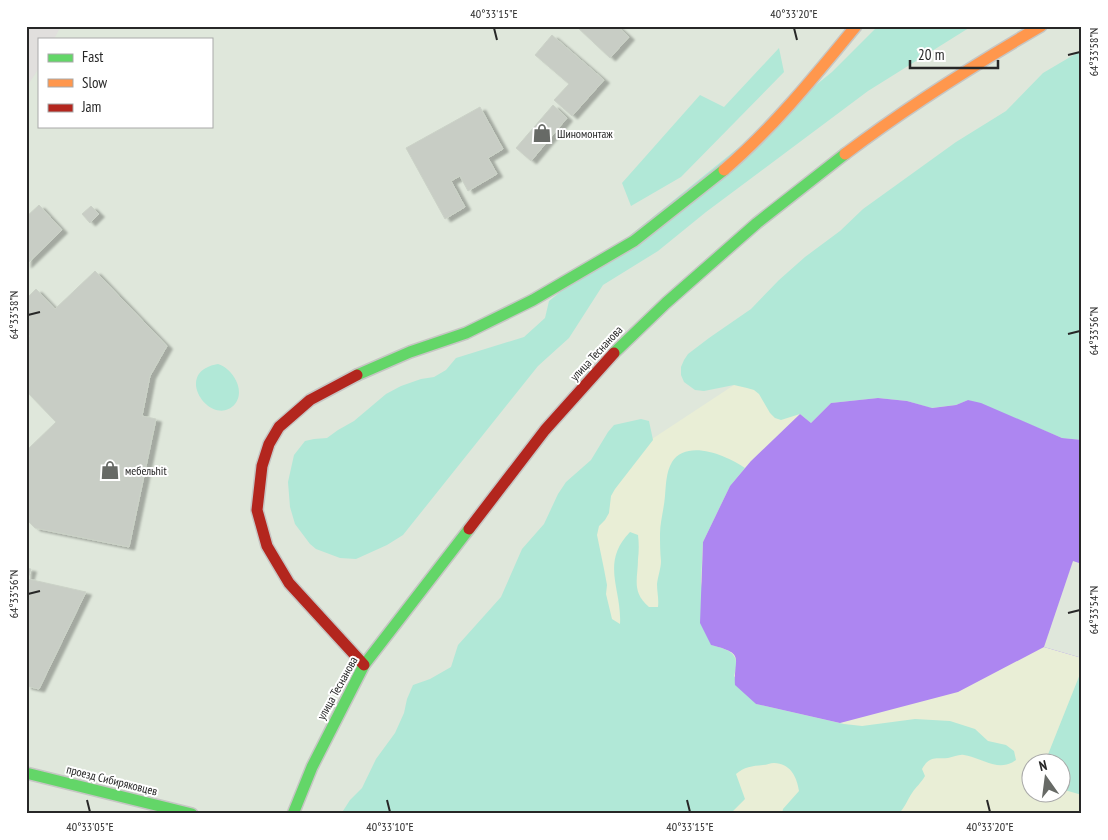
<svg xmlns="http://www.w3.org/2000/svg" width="1108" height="840" font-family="'PT Sans Narrow',sans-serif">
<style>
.industrial{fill:#e1dfdd}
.medical{fill:#e9eed6;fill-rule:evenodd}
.green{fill:#b1e8d7}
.water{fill:#ad86f1}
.pier{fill:#dfe7db}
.building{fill:#c8cdc5;stroke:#cbd2c7;filter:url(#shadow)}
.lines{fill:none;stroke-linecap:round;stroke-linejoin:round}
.fast-casing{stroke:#c6c6c4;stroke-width:14}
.slow-casing{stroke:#c6c6c4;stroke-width:14}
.jam-casing{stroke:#c6c6c4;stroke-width:14}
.fast{stroke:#63d668;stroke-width:11}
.slow{stroke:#ff974d;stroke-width:11}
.jam{stroke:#b3261e;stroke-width:11}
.ticks{fill:none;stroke:#272727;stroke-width:2}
.labels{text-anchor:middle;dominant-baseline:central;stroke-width:4;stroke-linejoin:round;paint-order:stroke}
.poi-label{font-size:12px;fill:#272727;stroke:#fff;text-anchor:start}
.street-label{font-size:12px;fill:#272727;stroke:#fff}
.neatline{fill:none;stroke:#272727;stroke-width:2}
.ticks-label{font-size:12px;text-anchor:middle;fill:#272727}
</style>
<defs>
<filter id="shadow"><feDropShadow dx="5.5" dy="3" stdDeviation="1" flood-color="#0004"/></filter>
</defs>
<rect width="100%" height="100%" fill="#dfe7db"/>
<!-- industrial -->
<polygon class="industrial" points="26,26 61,26 54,39 39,39 39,68 26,88"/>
<!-- medical -->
<path class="medical" d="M 880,289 L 1082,440 L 1062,438 L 751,461 L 730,486 L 1044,647 L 1082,658 L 1082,814 L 399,814 L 611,466 ZM 1030,762 L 1060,762 L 1060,792 L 1030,792 Z"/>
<!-- green -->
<g class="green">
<polygon points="878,26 972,26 868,91 706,212 658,251 603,285 569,338 538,366 403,535 387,545 356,559 340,558 316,549 310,544 295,524 290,507 288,482 294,455 305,441 314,439 327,438 338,430 354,421 386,394 401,386 421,379 434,377 446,370 456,358 524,337 545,318 549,301 832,72"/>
<polygon points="779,48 784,72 681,177 631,206 622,183 700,95 724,107"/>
<polygon points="1082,50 1082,440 1062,438 1012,417 968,400 956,405 931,408 907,401 878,398 831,403 811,423 800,414 781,420 775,418 770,413 759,394 754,390 747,388 734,385 704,391 695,390 684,382 681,375 681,367 684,360 688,354 709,338 751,309 779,280 805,257 840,231 863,209 956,142 1006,111 1043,73"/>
<path d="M 218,364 C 232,368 246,390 235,404 C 212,430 170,372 218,364 Z"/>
<path d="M 641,419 L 649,421 L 653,440 L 615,489 L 611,496 L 609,513 L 605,520 L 599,526 L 597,535 L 604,569 L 607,585 L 606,594 L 612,619 L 620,624 C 622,589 600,563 630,532 L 638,535 C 639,543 639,551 638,559 C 638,579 631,591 649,607 L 658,607 C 659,599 657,592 657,584 C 658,576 661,568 661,561 C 660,552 660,543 660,534 C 660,522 664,509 665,496 C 666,485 666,472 672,462 C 687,438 728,456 745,468 L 730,486 L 703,542 L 701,582 L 711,645 C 731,650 741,654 734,676 L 756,704 L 844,724 L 862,726 L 915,719 L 950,721 L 975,729 L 988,741 L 1006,745 L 1014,751 L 1016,760 C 998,773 983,758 964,755 C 959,754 954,757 948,758 C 935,759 930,755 922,769 L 925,776 C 921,783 916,787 912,793 C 907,800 905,808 898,814 L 782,814 L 783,809 L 799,791 C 797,777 790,763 774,763 C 770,763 767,765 763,765 C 752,766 744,767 736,774 L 745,799 L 730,814 L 341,814 L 350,800 L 362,788 L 376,759 L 395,733 L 404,713 L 407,699 L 413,685 L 430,679 L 451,667 L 458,645 L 501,597 L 522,549 L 544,524 L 558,494 L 566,482 L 591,460 L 608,432 L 614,425 Z"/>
<polygon points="1082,669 1082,795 1061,789 1060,762 1045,762"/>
</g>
<!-- water -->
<path class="water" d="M 878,398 L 907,401 L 932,408 L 956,405 L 968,400 L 981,403 L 1062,438 L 1082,440 L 1082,658 L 1044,647 L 958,692 L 840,723 L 756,704 L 735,685 C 733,658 747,654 711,645 L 700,623 L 703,542 L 730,486 L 751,461 L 800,414 L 811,423 L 831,403 Z"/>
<!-- pier -->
<polygon class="pier" points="1073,561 1082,564 1082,658 1044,647"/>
<!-- building -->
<g class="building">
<polygon points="576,26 617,26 629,37 610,58"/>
<polygon points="552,35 604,80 572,116 554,100 569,84 535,55"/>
<polygon points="553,105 567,118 531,161 516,148"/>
<polygon points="480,107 503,149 488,158 497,174 468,191 460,176 451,181 465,207 445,219 406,148"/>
<polygon points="39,205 62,230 26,265 26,217"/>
<polygon points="91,206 99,214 90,223 82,214"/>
<polygon points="95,271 167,346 150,376 142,416 156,419 129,547 35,528 26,519 26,451 56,422 26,391 26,339 30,336 26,332 26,299 36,289 55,309"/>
<polygon points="26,568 31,569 28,579 86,592 39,689 26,686"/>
</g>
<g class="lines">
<!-- fast casing -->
<g class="fast-casing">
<g id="fast">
<polyline points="614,353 666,303 757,223 845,154"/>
<polyline points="357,375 410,352 466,333 533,300 634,241 724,170"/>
<polyline points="26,773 192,814"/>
<polyline points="293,814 312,767 364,665 469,529"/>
</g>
</g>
<!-- slow casing -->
<g class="slow-casing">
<g id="slow">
<path d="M 845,154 C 907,107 974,65 1041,26"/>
<path d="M 724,170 C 773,128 815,76 856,26"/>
</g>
</g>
<!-- jam casing -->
<g class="jam-casing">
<g id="jam">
<polyline points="357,375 310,400 279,427 269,444 262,466 257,510 267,546 289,583 364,665"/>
<polyline points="469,529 545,430 614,353"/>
</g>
</g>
<!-- fast -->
<use href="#fast" class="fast"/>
<!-- slow -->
<use href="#slow" class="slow"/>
<!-- jam -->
<use href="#jam" class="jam"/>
</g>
<!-- ticks -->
<path class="ticks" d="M 494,28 L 497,40M 794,28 L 797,40M 1068,55 L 1080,52M 28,315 L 40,312M 1068,334 L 1080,331M 28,594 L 40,591M 1068,613 L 1080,610M 87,800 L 90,812M 387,800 L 390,812M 687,800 L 690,812M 987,800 L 990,812"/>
<!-- icons -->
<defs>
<g id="shop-bare" transform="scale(1.5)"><path d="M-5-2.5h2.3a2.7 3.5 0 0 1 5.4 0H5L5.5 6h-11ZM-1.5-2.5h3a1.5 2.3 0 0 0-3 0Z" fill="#676a66" stroke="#fff" stroke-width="2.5" paint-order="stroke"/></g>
</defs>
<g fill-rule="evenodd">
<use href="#shop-bare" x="542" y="133"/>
<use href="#shop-bare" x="110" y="470"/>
</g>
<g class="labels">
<!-- poi labels -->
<g class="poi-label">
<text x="557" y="133">Шиномонтаж</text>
<text x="125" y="470">мебельhit</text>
</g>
<!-- street labels -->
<g class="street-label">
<text transform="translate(596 353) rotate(-47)">улица Теснанова</text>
<text transform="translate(337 688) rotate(-61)">улица Теснанова</text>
<text transform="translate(112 780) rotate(14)">проезд Сибиряковцев</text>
</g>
</g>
<!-- border -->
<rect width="1108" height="840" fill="none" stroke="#ffffff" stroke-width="55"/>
<!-- legend -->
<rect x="38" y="38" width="175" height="90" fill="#ffffff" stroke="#a9a9a9"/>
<rect x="48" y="54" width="25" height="8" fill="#63d668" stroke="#a9a9a9"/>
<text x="82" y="62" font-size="15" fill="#272727">Fast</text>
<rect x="48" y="79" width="25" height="8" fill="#ff974d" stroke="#a9a9a9"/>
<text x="82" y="88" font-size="15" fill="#272727">Slow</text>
<rect x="48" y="104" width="25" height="8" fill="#b3261e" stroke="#a9a9a9"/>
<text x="82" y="112" font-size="15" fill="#272727">Jam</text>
<!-- north arrow -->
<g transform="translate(1046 778) rotate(346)"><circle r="24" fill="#ffffff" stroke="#a9a9a9"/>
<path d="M0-4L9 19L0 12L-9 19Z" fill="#676a66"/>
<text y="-8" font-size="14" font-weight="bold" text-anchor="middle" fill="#272727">N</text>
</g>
<!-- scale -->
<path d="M910 60v8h88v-8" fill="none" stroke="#272727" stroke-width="2.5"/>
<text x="918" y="60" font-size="15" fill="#272727" stroke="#ffffff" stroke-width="4" paint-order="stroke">20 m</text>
<rect x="28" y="28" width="1052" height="784" class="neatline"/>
<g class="ticks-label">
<text x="494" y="18">40°33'15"E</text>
<text x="794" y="18">40°33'20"E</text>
<text transform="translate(1094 52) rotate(-90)" y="4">64°33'58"N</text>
<text transform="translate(14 315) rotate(-90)" y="4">64°33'58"N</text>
<text transform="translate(1094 331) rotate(-90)" y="4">64°33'56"N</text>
<text transform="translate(14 594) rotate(-90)" y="4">64°33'56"N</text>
<text transform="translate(1094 610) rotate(-90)" y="4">64°33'54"N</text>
<text x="90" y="831">40°33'05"E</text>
<text x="390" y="831">40°33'10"E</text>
<text x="690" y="831">40°33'15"E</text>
<text x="990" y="831">40°33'20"E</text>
</g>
</svg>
